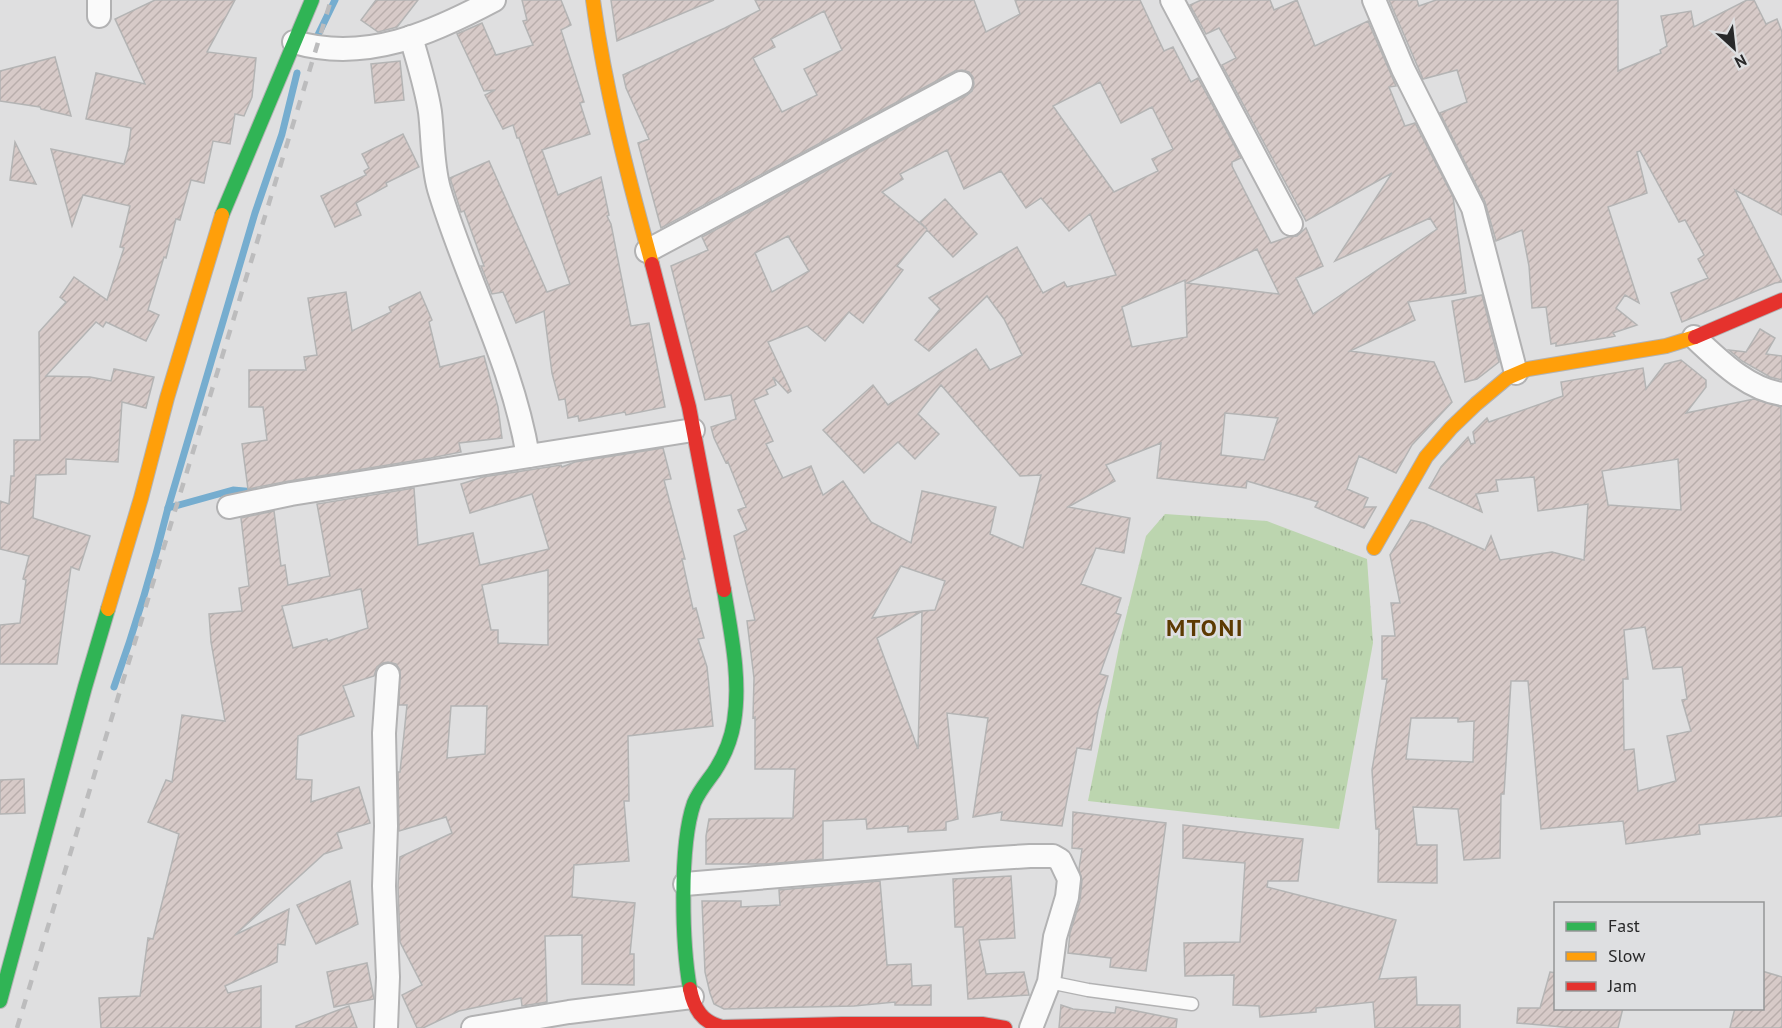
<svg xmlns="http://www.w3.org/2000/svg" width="1782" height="1028" font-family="'PT Sans',sans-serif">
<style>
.grass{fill:url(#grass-tufts)}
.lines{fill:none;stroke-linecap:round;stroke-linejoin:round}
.stream{stroke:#76adcf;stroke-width:7}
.building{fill:url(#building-hatch);stroke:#b4b4b4;stroke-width:1.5;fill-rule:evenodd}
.lane-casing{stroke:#b2b2b3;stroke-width:15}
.street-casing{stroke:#b2b2b3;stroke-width:26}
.fast-casing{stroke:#b2b2b3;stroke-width:16}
.slow-casing{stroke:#b2b2b3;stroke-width:16}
.jam-casing{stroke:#b2b2b3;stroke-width:16}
.lane{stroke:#fafafa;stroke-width:12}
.street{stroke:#fafafa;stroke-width:22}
.fast{stroke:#30b455;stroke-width:14}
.slow{stroke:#ff9f0a;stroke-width:14}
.jam{stroke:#e5322d;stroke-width:14}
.rail{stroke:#bcbcbd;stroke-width:4.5;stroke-dasharray:10 10;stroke-linecap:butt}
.labels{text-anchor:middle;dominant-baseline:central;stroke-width:5;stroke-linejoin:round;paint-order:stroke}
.district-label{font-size:24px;font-weight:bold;letter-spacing:1.5px;fill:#5c3a02;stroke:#dedfe1}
</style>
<defs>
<pattern id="grass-tufts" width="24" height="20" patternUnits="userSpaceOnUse" patternTransform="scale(1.5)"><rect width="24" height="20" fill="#bcd5af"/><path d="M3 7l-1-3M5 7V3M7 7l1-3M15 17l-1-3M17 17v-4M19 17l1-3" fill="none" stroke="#a2b797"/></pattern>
<pattern id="building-hatch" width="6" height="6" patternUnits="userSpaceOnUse" patternTransform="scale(1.5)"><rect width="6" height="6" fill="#d7cac8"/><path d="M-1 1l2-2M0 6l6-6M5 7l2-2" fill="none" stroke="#b9aeac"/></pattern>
</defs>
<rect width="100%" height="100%" fill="#dfdfe0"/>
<!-- grass -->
<polygon class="grass" points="1165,514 1267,521 1367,559 1373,643 1339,829 1088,801 1121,637 1146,536"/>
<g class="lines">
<!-- stream -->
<g class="stream">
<polyline points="316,39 335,0"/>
<polyline points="168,508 233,490 257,492"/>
<path d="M 114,687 C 135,628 153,569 168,508 L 255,213 L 282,134 L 297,73"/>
</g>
</g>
<!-- building -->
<g class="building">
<polygon points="155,0 235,0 207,52 256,58 252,97 244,116 235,114 230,144 213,141 204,183 191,180 180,220 176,219 166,258 164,257 148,310 159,315 146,341 106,322 103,327 96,322 46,376 90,377 111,381 114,369 154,377 146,408 122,402 118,462 66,459 66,474 36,475 33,518 90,536 79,570 71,567 57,664 0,664 0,625 20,623 26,580 23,579 29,556 0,549 0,501 9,504 11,476 14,476 14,440 40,440 39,332 66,302 60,297 74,277 107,300 124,248 120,247 130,206 83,195 72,226 51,149 124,164 129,146 131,128 86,119 96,73 145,84 115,19"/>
<polygon points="376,0 418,0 397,27 378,32 361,20"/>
<polygon points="522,0 561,0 571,25 561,30 584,102 580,103 590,134 542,150 558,195 601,177 609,215 607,216 611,224 631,326 649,323 665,407 626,415 625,412 579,421 578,416 568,418 565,399 559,400 552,373 544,311 516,323 503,292 492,294 481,266 484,266 464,211 461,212 450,178 489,161 547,292 570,284 519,138 517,138 513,125 503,129 485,95 495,90 484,91 457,34 482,23 496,55 533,45 523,21 527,20"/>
<polygon points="611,0 714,0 617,41"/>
<path d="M 755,0 L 974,0 L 986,32 L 1020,14 L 1015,0 L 1140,0 L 1164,51 L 1173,47 L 1191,82 L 1198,78 L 1241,158 L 1232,162 L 1232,166 L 1271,243 L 1288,237 L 1297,236 L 1306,228 L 1323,266 L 1296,278 L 1313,314 L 1437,229 L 1430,218 L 1335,261 L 1392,173 L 1306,221 L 1222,65 L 1236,58 L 1219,28 L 1206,34 L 1190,5 L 1201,0 L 1270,0 L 1274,10 L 1297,0 L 1315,46 L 1368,21 L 1396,86 L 1389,87 L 1405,126 L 1415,123 L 1453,197 L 1466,293 L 1408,302 L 1415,320 L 1350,351 L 1434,362 L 1452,402 L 1412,445 L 1396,473 L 1359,456 L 1347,489 L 1368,498 L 1364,507 L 1376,507 L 1364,528 L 1315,507 L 1318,502 L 1247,481 L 1246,488 L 1157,478 L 1161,443 L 1106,465 L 1115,481 L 1068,507 L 1130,518 L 1124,553 L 1096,548 L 1081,584 L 1121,598 L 1116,613 L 1121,615 L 1100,674 L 1108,676 L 1098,711 L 1091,750 L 1077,748 L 1062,826 L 1001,820 L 1002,812 L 973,817 L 988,718 L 947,713 L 958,819 L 946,822 L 946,830 L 908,832 L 908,826 L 867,829 L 866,819 L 823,821 L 823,859 L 767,864 L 706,864 L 706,836 L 709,819 L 793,818 L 795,769 L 755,769 L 755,717 L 753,718 L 754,678 L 747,621 L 755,620 L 734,536 L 747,530 L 738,510 L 746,507 L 728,462 L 726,463 L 714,438 L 711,427 L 736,419 L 731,395 L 705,400 L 671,266 L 708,250 L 702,237 L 967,95 L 972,91 L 974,84 L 973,77 L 969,72 L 962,70 L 955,71 L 661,228 L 638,143 L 649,139 L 626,88 L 623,75 L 725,28 L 760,10 ZM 824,11 L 842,50 L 804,69 L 817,95 L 782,112 L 753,58 L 775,47 L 771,39 ZM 1100,82 L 1121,123 L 1152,107 L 1173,149 L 1152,159 L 1158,171 L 1114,192 L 1053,106 ZM 947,150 L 964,189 L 1001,171 L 1026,208 L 1041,198 L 1069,231 L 1090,214 L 1116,275 L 1067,287 L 1064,282 L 1043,293 L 1017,247 L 929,298 L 940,309 L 915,340 L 929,351 L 987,296 L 1004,319 L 1022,355 L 990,370 L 976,349 L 888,405 L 873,385 L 823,430 L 864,473 L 898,442 L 915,459 L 939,434 L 918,414 L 941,385 L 1020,476 L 1041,475 L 1023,548 L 990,534 L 996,507 L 922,491 L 911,543 L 871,522 L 843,481 L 823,495 L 811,466 L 783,478 L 766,444 L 773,441 L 754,400 L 768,394 L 766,390 L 776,385 L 773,377 L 788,393 L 791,391 L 768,342 L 807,326 L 825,341 L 849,312 L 863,323 L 903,270 L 897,266 L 927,230 L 953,257 L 977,234 L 945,199 L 920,222 L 927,229 L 882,192 L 903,179 L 900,174 ZM 788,236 L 809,271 L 772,292 L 755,253 ZM 1257,249 L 1279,294 L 1187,283 ZM 1185,280 L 1187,337 L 1132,347 L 1122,307 ZM 1225,413 L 1278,418 L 1264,460 L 1221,455 ZM 901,566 L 945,581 L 935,610 L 922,611 L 918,749 L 877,638 L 922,611 L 872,618 Z"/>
<polygon points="1389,0 1417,0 1419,6 1436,0 1618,0 1618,71 1661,53 1660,50 1667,46 1661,16 1691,11 1694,27 1747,0 1754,0 1766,24 1777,19 1782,32 1782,215 1735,190 1782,282 1775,283 1682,322 1671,293 1708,278 1698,259 1704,255 1685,220 1679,222 1640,151 1637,152 1647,193 1608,207 1639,303 1625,295 1616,308 1637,325 1613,333 1615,336 1611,337 1556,346 1556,343 1551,344 1546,307 1532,308 1529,266 1522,230 1496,241 1485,202 1440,113 1467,102 1457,70 1423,79"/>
<polygon points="55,57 71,116 41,109 40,107 0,101 0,71"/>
<polygon points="400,61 404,100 375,103 371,64"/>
<polygon points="403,134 419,167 386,183 387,186 356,203 361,215 335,227 321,196 366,175 364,171 369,168 362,154"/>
<polygon points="15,142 36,184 10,180"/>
<polygon points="346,292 352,331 391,312 389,307 420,292 432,320 429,322 440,367 484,356 498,407 502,438 459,443 461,452 431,458 289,481 248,489 242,444 267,440 263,407 249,407 249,370 306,370 304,357 317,355 308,298"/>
<polygon points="1482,295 1499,362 1477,379 1465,382 1452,301"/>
<polygon points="1760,329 1775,338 1766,354 1782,356 1782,380 1770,377 1742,361 1729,350 1746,352"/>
<path d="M 1681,360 L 1706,380 L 1706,387 L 1686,413 L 1754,399 L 1781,407 L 1782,816 L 1699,825 L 1700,834 L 1626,844 L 1623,821 L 1541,829 L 1528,681 L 1511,681 L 1504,794 L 1501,794 L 1500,858 L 1464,860 L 1458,809 L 1413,807 L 1417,845 L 1437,845 L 1437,883 L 1378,882 L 1379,829 L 1376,829 L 1372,770 L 1387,679 L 1382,679 L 1382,636 L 1395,636 L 1391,603 L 1400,603 L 1390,555 L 1411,520 L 1424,523 L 1485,550 L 1491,536 L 1500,560 L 1552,552 L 1584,560 L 1588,504 L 1538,511 L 1534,477 L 1496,480 L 1498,491 L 1476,494 L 1482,512 L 1429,488 L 1441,467 L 1468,437 L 1471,444 L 1475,443 L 1473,432 L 1487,418 L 1489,422 L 1563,396 L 1561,382 L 1643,368 L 1646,389 L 1665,364 ZM 1678,459 L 1681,510 L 1608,505 L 1602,471 ZM 1645,627 L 1653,669 L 1682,667 L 1687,699 L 1682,700 L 1691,731 L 1667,736 L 1676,781 L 1638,791 L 1634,749 L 1624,750 L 1623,679 L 1628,679 L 1624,630 ZM 1411,718 L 1458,718 L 1458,722 L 1474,721 L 1473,762 L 1406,759 Z"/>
<path d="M 663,448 L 671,479 L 664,480 L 685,559 L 682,559 L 693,609 L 696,608 L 704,638 L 698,639 L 707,667 L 713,726 L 628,736 L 629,801 L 624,801 L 629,861 L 574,865 L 572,897 L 635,903 L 630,954 L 634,954 L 634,985 L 582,984 L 582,935 L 545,936 L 547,1002 L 522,1006 L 521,998 L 459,1011 L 423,1028 L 417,1028 L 402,995 L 422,985 L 400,942 L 398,886 L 400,857 L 452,833 L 446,817 L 399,831 L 398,772 L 400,772 L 407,705 L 399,705 L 400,670 L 396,664 L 388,662 L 383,663 L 377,667 L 374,676 L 343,686 L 354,716 L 298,736 L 296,779 L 312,780 L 311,802 L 359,787 L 370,823 L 337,833 L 342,848 L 324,854 L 235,935 L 289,909 L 285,945 L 278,944 L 277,962 L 225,986 L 228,993 L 261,986 L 261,1028 L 101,1028 L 99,998 L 140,996 L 148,938 L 153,939 L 179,834 L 148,822 L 166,780 L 172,782 L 182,715 L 225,721 L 211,642 L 209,614 L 242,611 L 239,588 L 249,586 L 241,518 L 274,511 L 281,566 L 285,565 L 288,585 L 330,576 L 317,504 L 414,488 L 418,545 L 473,533 L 480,565 L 549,549 L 532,494 L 470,513 L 461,484 L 483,477 L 561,465 L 562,467 L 575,462 ZM 548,570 L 548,645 L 498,643 L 498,630 L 491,630 L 482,585 ZM 361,589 L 368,628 L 328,641 L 327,639 L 293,648 L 282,606 ZM 451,706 L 487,706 L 485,754 L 447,758 Z"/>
<polygon points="24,779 25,813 0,814 0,780"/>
<polygon points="1073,812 1166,823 1146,971 1110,967 1111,958 1068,953 1070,933 1080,901 1082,880 1079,869 1082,849 1072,848"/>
<polygon points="1183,825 1303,839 1298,881 1268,881 1267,887 1396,920 1379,979 1416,977 1417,1005 1460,1005 1460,1028 1375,1028 1373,1002 1316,1008 1316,1012 1260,1017 1259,1006 1233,1005 1234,975 1185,976 1184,943 1240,942 1245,863 1183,858"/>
<polygon points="1011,876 1015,938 979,940 986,974 1024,972 1029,995 968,999 963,927 955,927 953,879"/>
<polygon points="350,881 358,924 316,944 297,905"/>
<polygon points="880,881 887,965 911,964 912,986 931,985 931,1005 895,1005 895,1002 854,1006 724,1009 714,1004 710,993 705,972 702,901 741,901 741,907 780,905 779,890"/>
<polygon points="367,963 374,999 334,1007 327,972"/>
<polygon points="1762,971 1782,977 1782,1028 1730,1028 1735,1008 1762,1008"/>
<polygon points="1550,972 1556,973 1556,1008 1623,1008 1618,1028 1574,1028 1517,1023 1518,1008 1540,1008"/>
<polygon points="1061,1005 1073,1009 1115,1013 1116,1007 1177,1019 1176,1028 1059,1028"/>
<polygon points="349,1006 357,1028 296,1028 296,1026"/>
</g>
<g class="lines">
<!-- lane casing -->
<g class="lane-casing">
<polyline id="lane" points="1049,982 1088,990 1192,1004"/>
</g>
<!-- street casing -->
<g class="street-casing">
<g id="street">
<polyline points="1172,0 1291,224"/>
<polyline points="1374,0 1403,69 1473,208 1516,373"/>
<polyline points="99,16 99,0"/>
<path d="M 411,37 C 418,62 426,86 430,112 C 433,137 432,164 439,189 C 466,280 512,361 528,456"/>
<path d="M 294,42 C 366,63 432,33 494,0"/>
<polyline points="647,251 961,83"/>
<path d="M 1694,337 C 1719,360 1747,389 1782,394"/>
<polyline points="229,507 291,494 693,430"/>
<polyline points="685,884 983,859 1030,856 1053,856 1060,860 1069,879 1067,897 1055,937 1049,982 1031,1028"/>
<polyline points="386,1028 388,977 384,886 386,826 384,733 388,675"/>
<polyline points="473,1028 569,1012 692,997"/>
</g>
</g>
<!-- fast casing -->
<g class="fast-casing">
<g id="fast">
<polyline points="222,215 312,0"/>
<path d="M 690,989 C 682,944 679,846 694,803 C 699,791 707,782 714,772 C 724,757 731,740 734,722 C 741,679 731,633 724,590"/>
<polyline points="0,1001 85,687 108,609"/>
</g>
</g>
<!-- slow casing -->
<g class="slow-casing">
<g id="slow">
<path d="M 593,0 C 605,90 628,177 652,264"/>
<polyline points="1374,548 1426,457 1451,428 1476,404 1507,378 1528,369 1666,346 1695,337"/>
<polyline points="108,609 141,498 167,398 222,215"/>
</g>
</g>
<!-- jam casing -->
<g class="jam-casing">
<g id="jam">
<polyline points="652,264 689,407 724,590"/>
<polyline points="1695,337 1782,300"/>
<path d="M 690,989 C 694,1009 702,1022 722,1027 L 842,1024 L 982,1024 L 1005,1028"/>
</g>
</g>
<!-- lane -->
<use href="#lane" class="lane"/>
<!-- street -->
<use href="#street" class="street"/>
<!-- fast -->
<use href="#fast" class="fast"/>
<!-- slow -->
<use href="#slow" class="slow"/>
<!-- jam -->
<use href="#jam" class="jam"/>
<!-- rail -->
<polyline class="rail" points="17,1028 331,0"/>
</g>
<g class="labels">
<!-- district labels -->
<g class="district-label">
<text x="1205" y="627">MTONI</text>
</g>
</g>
<!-- legend -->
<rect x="1554" y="902" width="210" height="108" fill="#dedfe1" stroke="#959697" stroke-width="1.5"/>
<rect x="1566" y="922" width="30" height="9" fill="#30b455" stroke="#959697" stroke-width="1.5"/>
<text x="1608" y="932" font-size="18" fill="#282829">Fast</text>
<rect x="1566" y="952" width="30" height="9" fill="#ff9f0a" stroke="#959697" stroke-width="1.5"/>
<text x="1608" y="962" font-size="18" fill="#282829">Slow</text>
<rect x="1566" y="982" width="30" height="9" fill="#e5322d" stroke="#959697" stroke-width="1.5"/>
<text x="1608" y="992" font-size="18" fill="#282829">Jam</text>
<!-- north arrow -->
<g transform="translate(1734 48) rotate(153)" stroke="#dedfe1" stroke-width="4.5" paint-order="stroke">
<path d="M0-4.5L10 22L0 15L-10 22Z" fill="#282829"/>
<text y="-9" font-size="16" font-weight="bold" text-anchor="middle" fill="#282829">N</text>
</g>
</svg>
